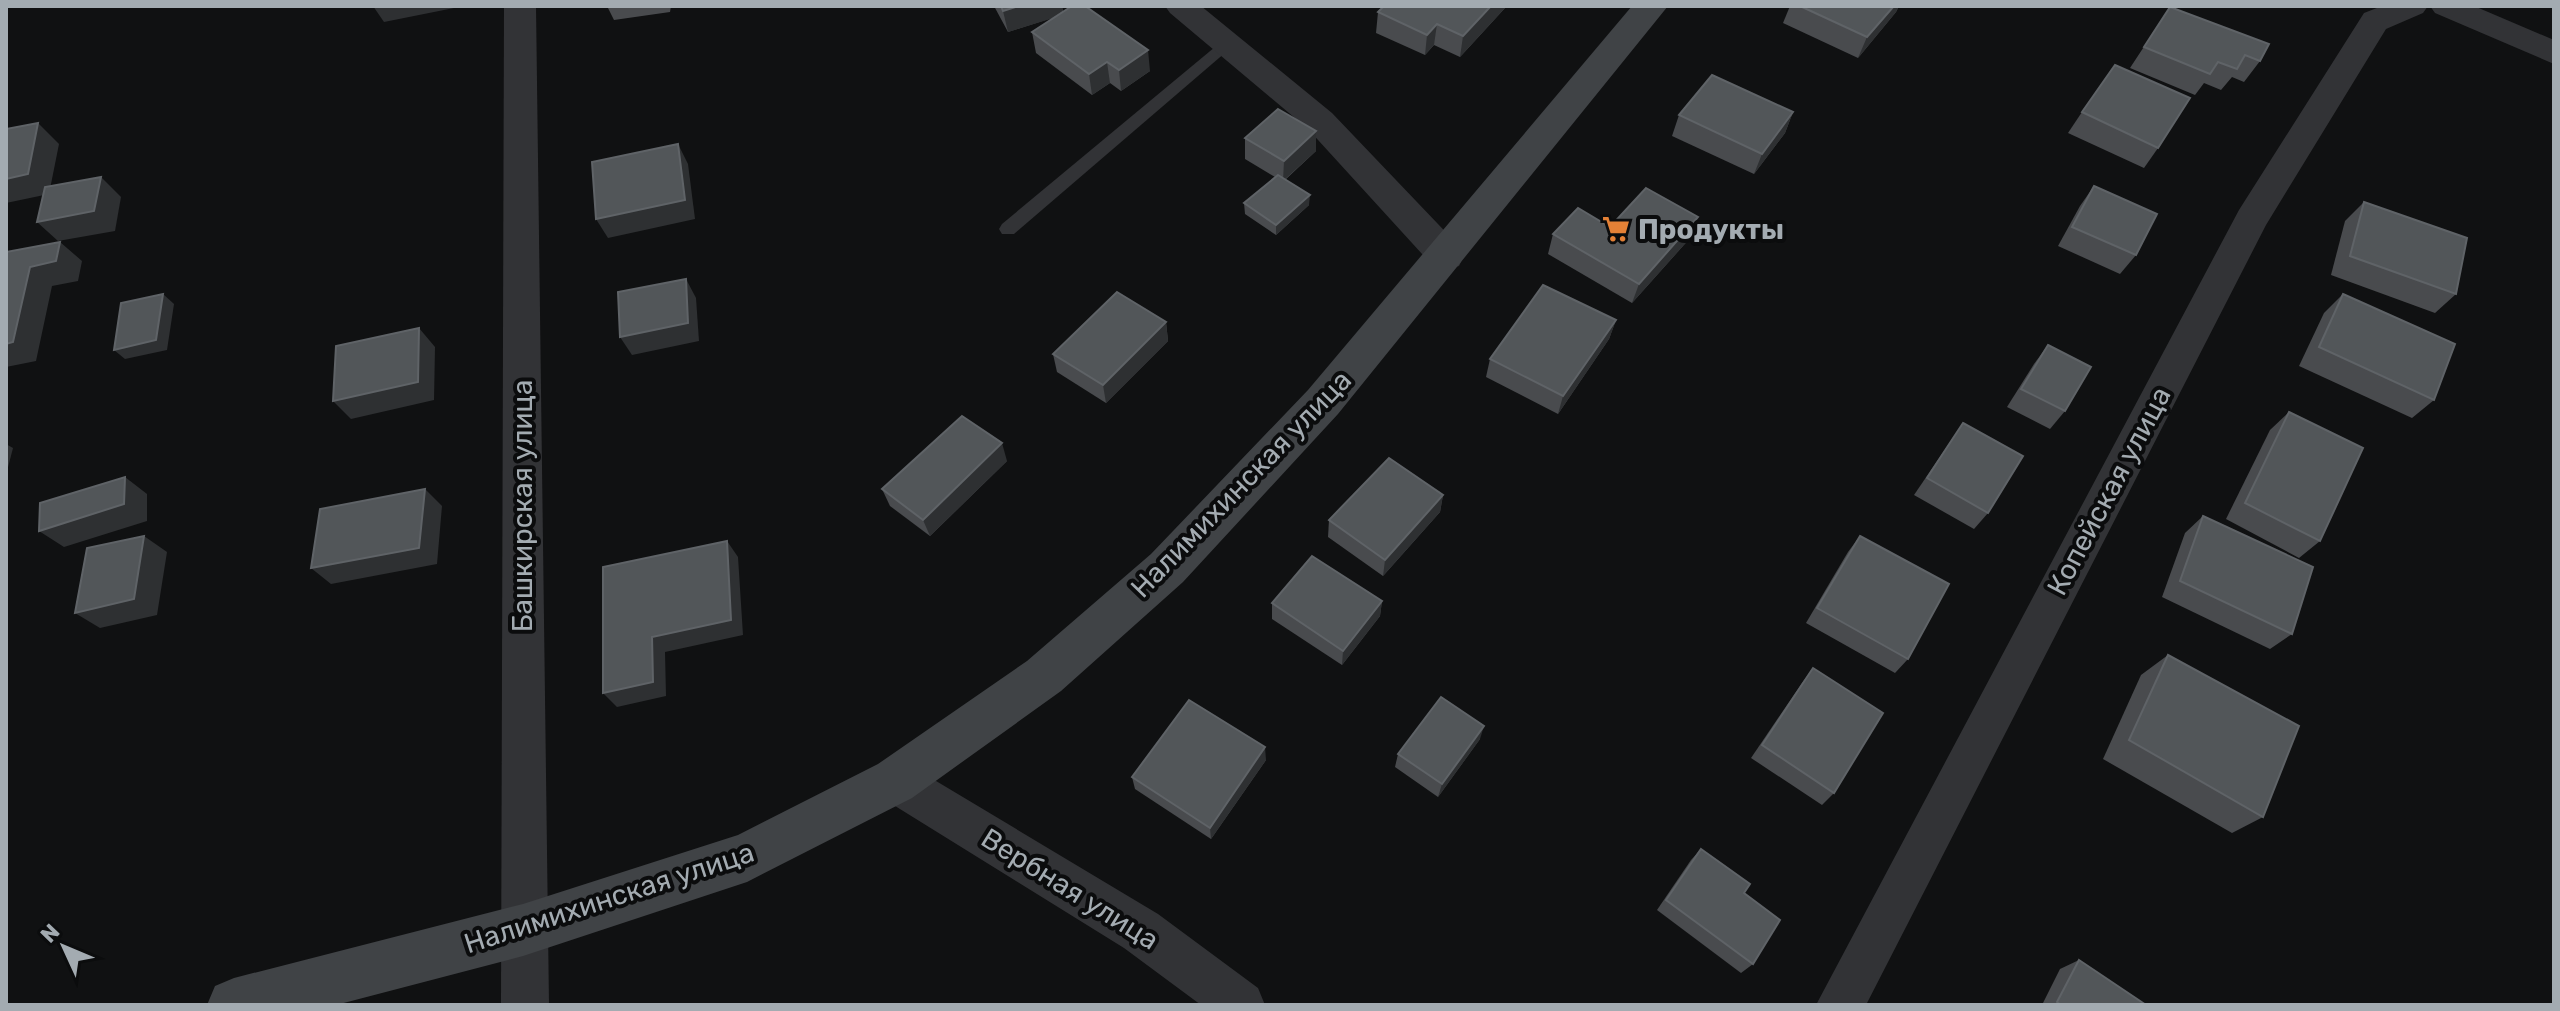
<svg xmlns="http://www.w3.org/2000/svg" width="2560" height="1011" font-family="Rubik,sans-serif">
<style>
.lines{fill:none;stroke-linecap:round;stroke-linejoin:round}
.lane{fill:#323336;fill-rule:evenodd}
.street{fill:#323336;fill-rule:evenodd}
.secondary{fill:#404346;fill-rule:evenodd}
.wall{fill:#494b4e}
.shaded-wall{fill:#2e3032}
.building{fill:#525659;stroke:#5f6367;stroke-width:2}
.labels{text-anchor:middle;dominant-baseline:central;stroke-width:8;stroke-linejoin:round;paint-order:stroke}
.poi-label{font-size:28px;font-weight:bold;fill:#a3abb1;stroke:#0b0c0d;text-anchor:start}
.street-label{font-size:28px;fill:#a3abb1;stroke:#0b0c0d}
</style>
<rect width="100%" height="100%" fill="#101112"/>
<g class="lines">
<!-- lane -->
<polygon class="lane" points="1227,37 1235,42 1233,46 1014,234 1002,234 999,229 1002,224"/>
<!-- street -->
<g class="street">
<polygon points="504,6 536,6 549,1005 501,1005"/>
<polygon points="1165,6 1201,6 1332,113 1459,246 1464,256 1459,266 1446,270 1433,266 1308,129 1170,13"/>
<polygon points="2382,6 2428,6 2423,13 2386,29 2266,225 1866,1005 1816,1005 2239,210 2364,13"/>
<polygon points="2430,6 2474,6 2554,40 2554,64 2435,13"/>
<polygon points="895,760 911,766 1158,914 1258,988 1265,1005 1201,1005 1124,948 879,796 873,781 879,766"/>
</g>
<!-- secondary -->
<polygon class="secondary" points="1632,6 1668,6 1338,414 1183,582 1061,691 912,798 747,882 523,956 336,1005 207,1005 215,986 234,978 523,904 738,835 878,764 1027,661 1151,554 1308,390"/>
</g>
<!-- wall -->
<g class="wall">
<polygon points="607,6 671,6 670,12 614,20"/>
<polygon points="994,6 1062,6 1063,12 1150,71 1121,91 1110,83 1092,95 1036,53 1032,32 1055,17 1008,32"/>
<polygon points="1384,6 1505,6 1505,8 1460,57 1434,45 1425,55 1376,33 1378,12"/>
<polygon points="1790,6 1899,6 1896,12 1858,58 1783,23"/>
<polygon points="2170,7 2260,61 2244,82 2232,77 2221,90 2204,83 2195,95 2130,68"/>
<polygon points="1793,112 1785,133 1754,174 1672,136 1679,115"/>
<polygon points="2082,112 2158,148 2144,168 2068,133"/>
<polygon points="1245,138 1316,151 1285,180 1309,205 1276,235 1245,214 1244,203 1275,177 1245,159"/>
<polygon points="2094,186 2136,255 2120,274 2058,246 2080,206"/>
<polygon points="2364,202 2456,294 2435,313 2331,275 2345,221"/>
<polygon points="1610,227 1691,237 1632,303 1548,254 1553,234"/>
<polygon points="2343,294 2434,400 2412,418 2299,366 2324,313"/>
<polygon points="1616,320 1609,339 1558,414 1486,377 1490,359"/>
<polygon points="1166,322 1168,341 1106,403 1057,372 1053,354"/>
<polygon points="2048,345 2065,411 2050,429 2007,407 2034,364"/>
<polygon points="2289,412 2320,541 2299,558 2226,519 2270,430"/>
<polygon points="1963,423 1988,513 1974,529 1914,495"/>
<polygon points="1007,461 930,536 890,506 882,489"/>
<polygon points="1443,495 1440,512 1383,576 1328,537 1329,520"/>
<polygon points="2203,516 2292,634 2270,649 2162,597 2185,533"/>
<polygon points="1860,536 1908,659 1895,673 1806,623 1848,552"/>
<polygon points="1382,601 1380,616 1342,665 1272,619 1272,603"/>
<polygon points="2168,655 2263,817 2232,833 2103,759 2141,675"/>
<polygon points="1813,668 1834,793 1822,805 1751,758 1802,683"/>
<polygon points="1480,739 1438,797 1395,767 1398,754"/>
<polygon points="1266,760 1211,839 1135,789 1132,777"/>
<polygon points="1701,849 1753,964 1741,973 1657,910 1691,860"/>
<polygon points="2079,960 2146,1005 2042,1005 2060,969"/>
</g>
<!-- shaded-wall -->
<g class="shaded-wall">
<polygon points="373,6 464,6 384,22"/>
<polygon points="1019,6 1062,6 1063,15 1008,32 1003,11"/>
<polygon points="1491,6 1505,6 1505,8 1460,57 1463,36"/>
<polygon points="1894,6 1899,6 1896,12 1858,58 1867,37"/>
<polygon points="1437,24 1434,45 1425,55 1427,35"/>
<polygon points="1148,50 1150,71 1121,91 1119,70"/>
<polygon points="1107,62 1110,83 1092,95 1089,74"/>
<polygon points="1793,112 1785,133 1754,174 1762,154"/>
<polygon points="38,123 59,144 49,194 6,203 6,179"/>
<polygon points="1316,131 1316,151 1283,181 1284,161"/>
<polygon points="678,144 688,164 695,219 608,238 596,219"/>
<polygon points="101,177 121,197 115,231 58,241 37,222"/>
<polygon points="1310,195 1309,205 1276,235 1276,225"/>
<polygon points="1698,217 1691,237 1632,303 1639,284"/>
<polygon points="60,242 82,261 78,281 52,286 36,361 6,367 6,344 30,267"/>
<polygon points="686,279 696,298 699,341 632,355 620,337"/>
<polygon points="163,294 174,304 167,350 125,359 114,350"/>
<polygon points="1616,320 1609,339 1558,414 1563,396"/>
<polygon points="1166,322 1168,341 1106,403 1103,385"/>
<polygon points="419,328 435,347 434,400 351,419 333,401"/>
<polygon points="1002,443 1007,461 930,536 923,520"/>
<polygon points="6,444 13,448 6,475"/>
<polygon points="125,477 147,494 147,521 64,547 39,531"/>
<polygon points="425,489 442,506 437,564 331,584 311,568"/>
<polygon points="1443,495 1440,512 1383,576 1385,560"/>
<polygon points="144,536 167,552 157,615 100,628 75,613"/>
<polygon points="727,541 738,557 743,635 665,652 666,696 617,707 603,693"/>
<polygon points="1382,601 1380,616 1342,665 1343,651"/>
<polygon points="1484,726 1480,739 1438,797 1442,784"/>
<polygon points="1265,747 1266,760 1211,839 1210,828"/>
</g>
<!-- building -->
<g class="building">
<polygon points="1001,6 1019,6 1003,11"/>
<polygon points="1072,6 1085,6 1148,50 1119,70 1107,62 1089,74 1032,32"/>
<polygon points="1384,6 1491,6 1463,36 1437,24 1427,35 1378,12"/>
<polygon points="1800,6 1894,6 1867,37"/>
<polygon points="2170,7 2269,44 2260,61 2245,55 2237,69 2218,62 2210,74 2144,47"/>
<polygon points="2115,65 2190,98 2158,148 2082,112"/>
<polygon points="1712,75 1793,112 1762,154 1679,115"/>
<polygon points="1278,109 1316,131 1284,161 1245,138"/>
<polygon points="38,123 28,174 6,179 6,129"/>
<polygon points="678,144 685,200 596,219 592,162"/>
<polygon points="1278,175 1310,195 1276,225 1244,203"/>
<polygon points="101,177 94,211 37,222 45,187"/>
<polygon points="2094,186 2157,214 2136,255 2072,227"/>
<polygon points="1646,188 1698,217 1639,284 1553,234 1578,208 1610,227"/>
<polygon points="2364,202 2467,238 2456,294 2350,256"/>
<polygon points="60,242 56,261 30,267 13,342 6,344 6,252"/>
<polygon points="686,279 688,323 620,337 618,292"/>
<polygon points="1543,285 1616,320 1563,396 1490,359"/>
<polygon points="1117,292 1166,322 1103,385 1053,354"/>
<polygon points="163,294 156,340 114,350 121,303"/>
<polygon points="2343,294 2455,344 2434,400 2319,347"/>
<polygon points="419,328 418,382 333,401 336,346"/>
<polygon points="2048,345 2091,367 2065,411 2021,389"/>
<polygon points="2289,412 2363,448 2320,541 2245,503"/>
<polygon points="962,416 1002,443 923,520 882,489"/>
<polygon points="1963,423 2023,456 1988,513 1927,478"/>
<polygon points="1389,458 1443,495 1385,560 1329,520"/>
<polygon points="125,477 124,504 39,531 40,503"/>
<polygon points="425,489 419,548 311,568 320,509"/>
<polygon points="2203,516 2313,567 2292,634 2180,581"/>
<polygon points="144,536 134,599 75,613 87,548"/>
<polygon points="1860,536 1949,584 1908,659 1817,608"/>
<polygon points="727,541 731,620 652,637 653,682 603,693 603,567"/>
<polygon points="1312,556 1382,601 1343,651 1272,603"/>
<polygon points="2168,655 2299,726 2263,817 2129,740"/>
<polygon points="1813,668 1883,713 1834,793 1762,745"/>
<polygon points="1441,697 1484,726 1442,784 1398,754"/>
<polygon points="1189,700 1265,747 1210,828 1132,777"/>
<polygon points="1701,849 1750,884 1744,893 1780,920 1753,964 1666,900"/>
<polygon points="2079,960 2146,1005 2061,1005 2057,1002"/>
</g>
<!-- icons -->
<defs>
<g id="supermarket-bare" transform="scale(2.16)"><path d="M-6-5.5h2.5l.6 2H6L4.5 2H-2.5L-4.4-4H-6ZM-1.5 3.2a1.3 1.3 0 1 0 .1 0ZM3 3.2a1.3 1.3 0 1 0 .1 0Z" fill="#e48136" stroke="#0b0c0d" stroke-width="2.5" paint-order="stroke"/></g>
</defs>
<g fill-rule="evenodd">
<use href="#supermarket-bare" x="1616" y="229"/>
</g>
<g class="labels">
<!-- poi labels -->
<g class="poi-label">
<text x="1638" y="229">Продукты</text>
</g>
<!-- street labels -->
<g class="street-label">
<text transform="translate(1241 484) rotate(-46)">Налимихинская улица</text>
<text transform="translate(2109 491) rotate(-62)">Копейская улица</text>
<text transform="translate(522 506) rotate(-90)">Башкирская улица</text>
<text transform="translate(1070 889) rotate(32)">Вербная улица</text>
<text transform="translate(609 898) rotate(-18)">Налимихинская улица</text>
</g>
</g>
<!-- border -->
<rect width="2560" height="1011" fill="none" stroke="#a3abb1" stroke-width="16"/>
<!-- north arrow -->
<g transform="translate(64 947) rotate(314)" stroke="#0b0c0d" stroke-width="6" paint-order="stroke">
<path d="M0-6L14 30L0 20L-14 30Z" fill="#a3abb1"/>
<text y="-12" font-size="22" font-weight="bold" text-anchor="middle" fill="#a3abb1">N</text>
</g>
</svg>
